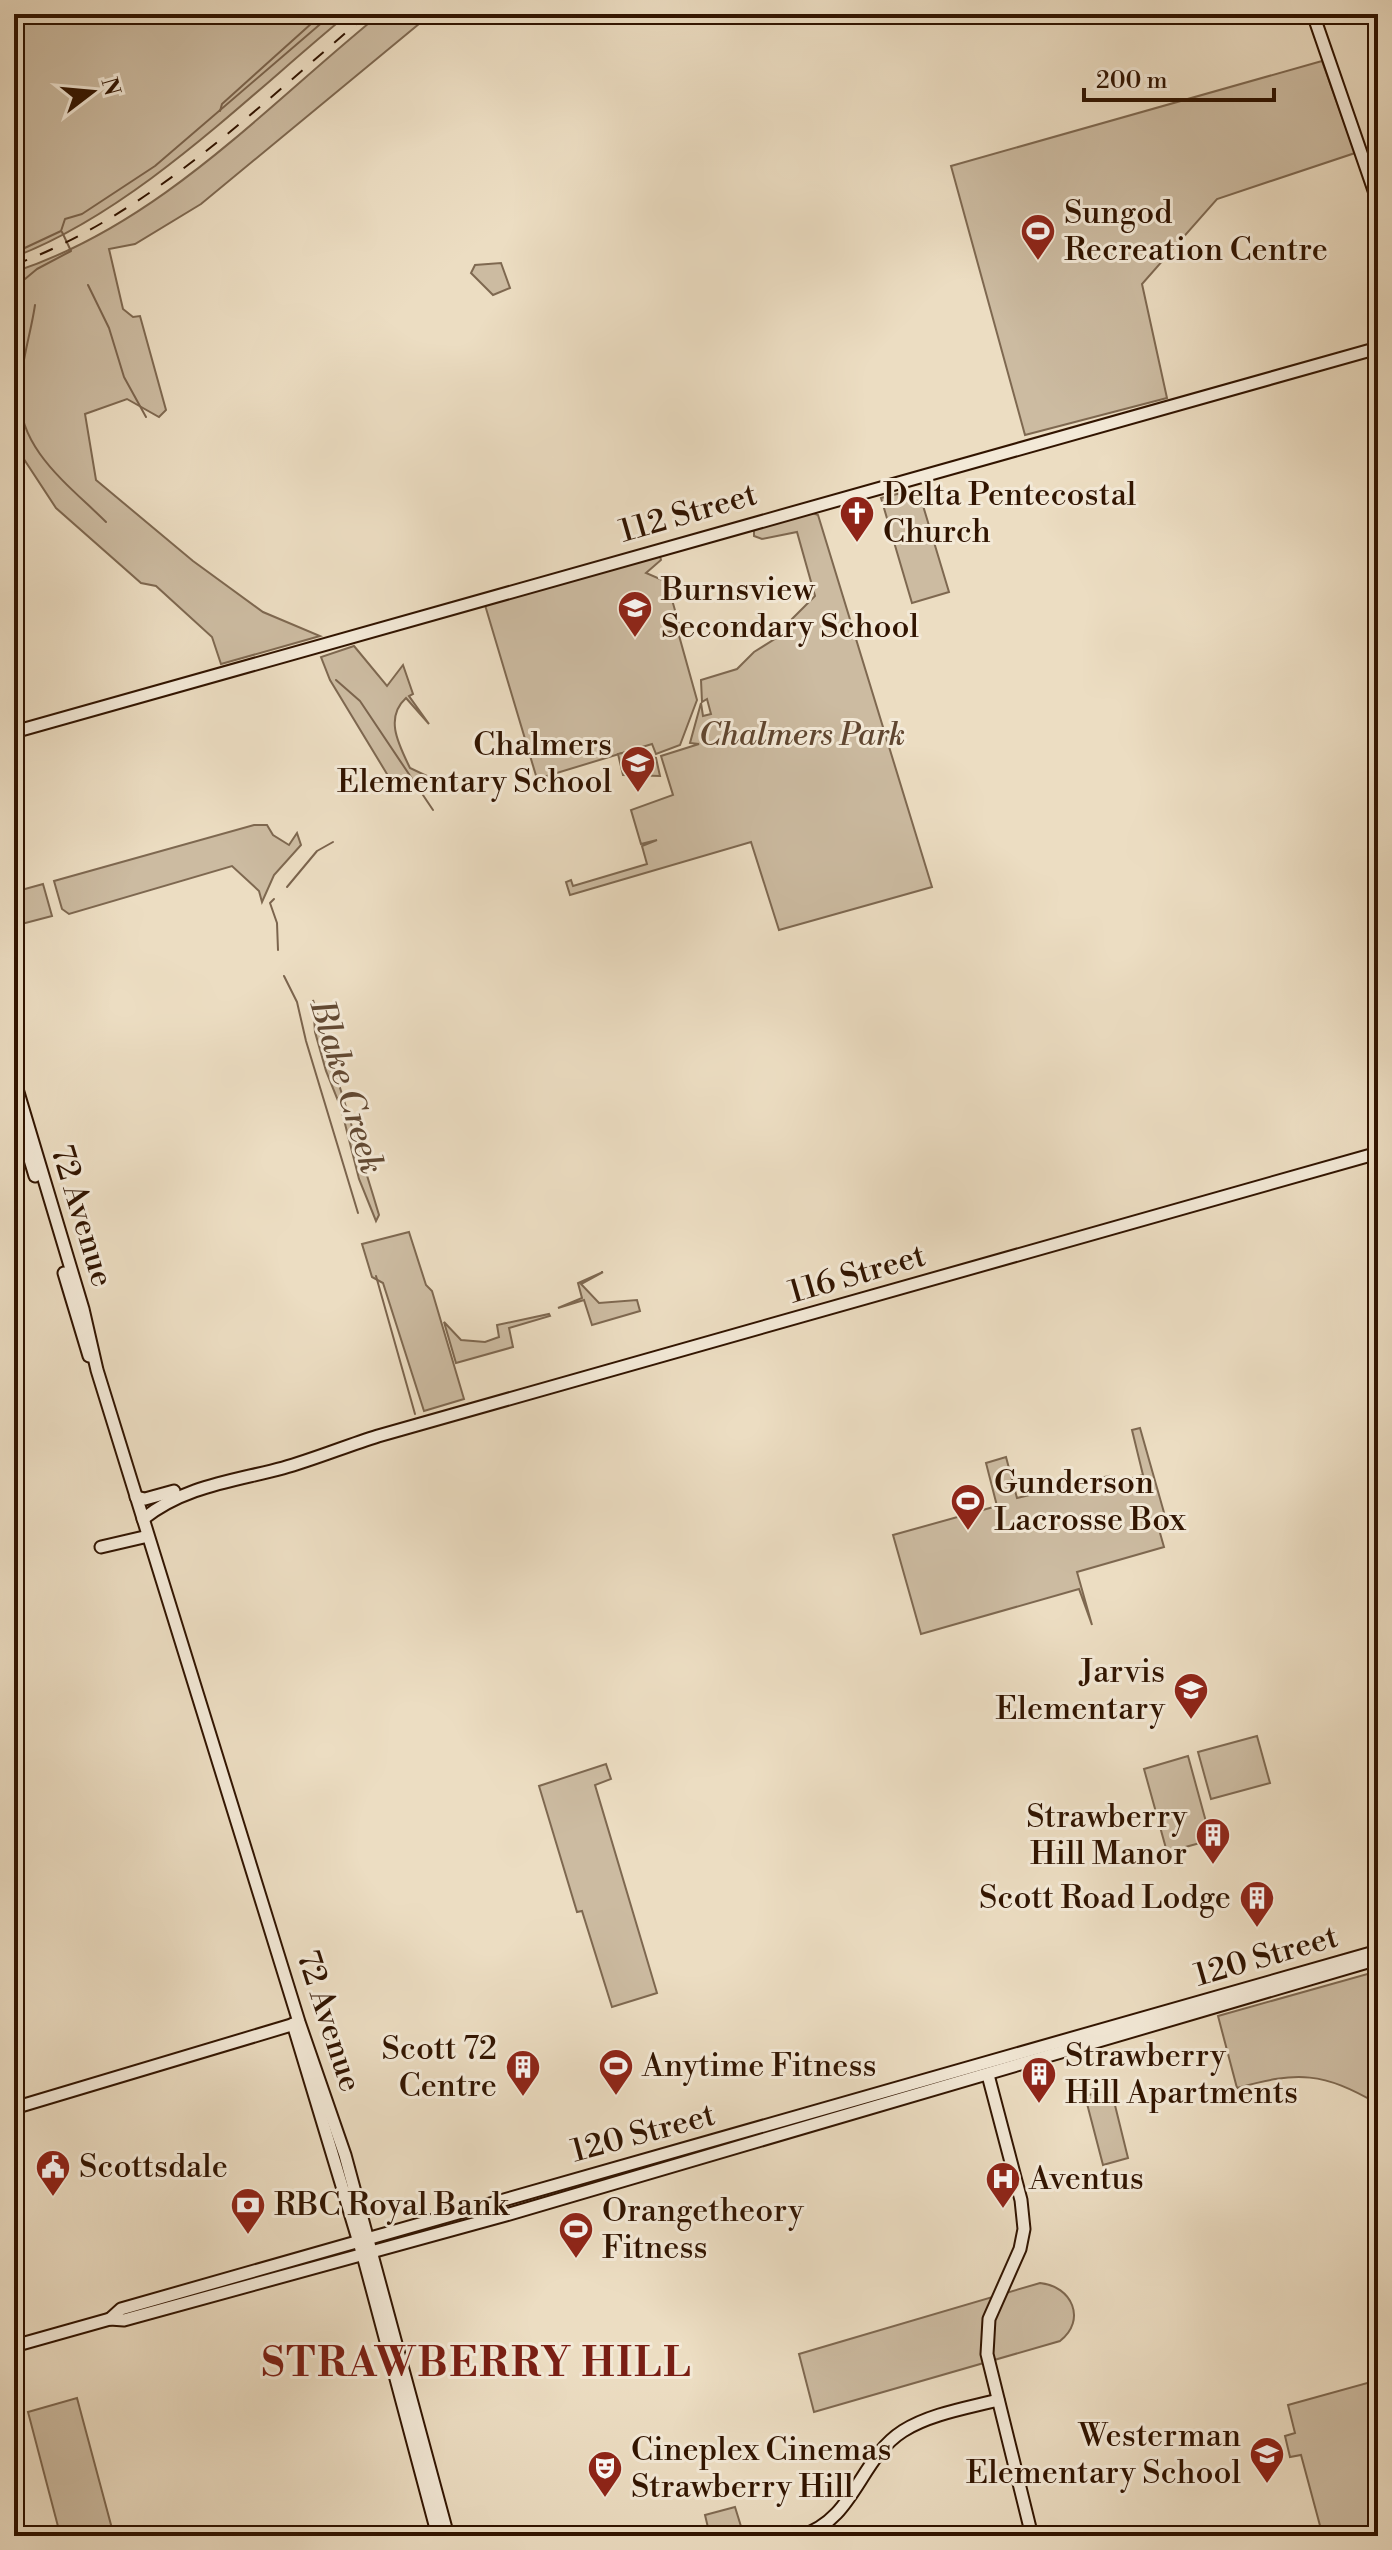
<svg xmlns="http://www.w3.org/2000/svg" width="1392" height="2550" font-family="'Libre Bodoni',serif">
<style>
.green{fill:#ccbba1;stroke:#7e6850;stroke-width:2}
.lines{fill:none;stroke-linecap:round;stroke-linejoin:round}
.stream{stroke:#7b644d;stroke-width:2}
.secondary-casing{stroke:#311400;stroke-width:15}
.secondary{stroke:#f3e9d7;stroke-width:11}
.rail{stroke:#311400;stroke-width:2;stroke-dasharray:14 14;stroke-linecap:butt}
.labels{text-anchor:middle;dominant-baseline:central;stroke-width:6;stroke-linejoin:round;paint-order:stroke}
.poi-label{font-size:32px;fill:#311400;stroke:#f3e9d7;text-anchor:start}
.street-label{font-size:32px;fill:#311400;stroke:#f3e9d7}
.park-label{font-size:32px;font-style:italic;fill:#604630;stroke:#f3e9d7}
.water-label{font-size:34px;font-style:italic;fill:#624933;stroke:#f3e9d7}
.district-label{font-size:40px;font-weight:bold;letter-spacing:2px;fill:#7a1f14;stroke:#f3e9d7}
</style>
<rect width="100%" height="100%" fill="#ecddc2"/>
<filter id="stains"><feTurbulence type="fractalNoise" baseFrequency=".0025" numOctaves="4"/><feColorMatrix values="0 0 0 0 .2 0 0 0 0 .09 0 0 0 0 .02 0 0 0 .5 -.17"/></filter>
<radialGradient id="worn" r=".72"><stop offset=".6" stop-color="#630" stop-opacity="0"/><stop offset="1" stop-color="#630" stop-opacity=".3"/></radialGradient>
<!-- green -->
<g class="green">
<path d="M 14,14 L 348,14 C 247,97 137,210 14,257 Z"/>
<path d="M 380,14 L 431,14 L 201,204 L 135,244 L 109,249 L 123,309 L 133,317 L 140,316 L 166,410 L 159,417 L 127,399 L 85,414 L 96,480 L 193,561 L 263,612 L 320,636 L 221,664 L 212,637 L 156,586 L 141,583 L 56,508 L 14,444 L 14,272 C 160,224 264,108 380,14 Z"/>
<polygon points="1322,61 1355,153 1217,199 1142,284 1167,398 1025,435 951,166"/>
<polygon points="501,263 510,288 493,295 471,273 475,265"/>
<polygon points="918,489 949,592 912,603 881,498"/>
<polygon points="813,513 818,515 932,887 779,930 751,842 570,895 566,882 571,880 573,886 647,864 642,846 657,840 641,844 631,810 673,795 661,756 699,744 690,743 701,703 703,716 711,714 707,699 702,702 701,680 737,669 754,652 781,635 792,619 815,596 797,532 762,539 754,536 754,529"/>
<polygon points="660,556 661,560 646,573 667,582 680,628 660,635 678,632 697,700 680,745 656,754 652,744 537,779 485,605"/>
<path d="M 354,646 L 387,686 L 403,665 L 413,694 L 409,696 L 429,724 L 406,698 C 384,718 399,745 410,768 L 427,776 L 388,787 L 387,774 L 330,680 L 321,657 Z"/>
<polygon points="640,749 642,756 656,758 660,776 623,775 618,754"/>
<polygon points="254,825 267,825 273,835 289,845 297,833 301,845 274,875 262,902 259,891 232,866 69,914 62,909 54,881"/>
<polygon points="43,884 52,916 14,926 14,892"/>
<polygon points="313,1000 373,1195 379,1215 376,1221 359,1179 341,1108 326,1071 315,1032"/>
<polygon points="409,1232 426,1285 432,1291 464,1399 424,1411 383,1283 372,1277 362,1244"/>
<polygon points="603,1272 581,1284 599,1303 637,1300 640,1311 592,1325 584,1300 558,1308 582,1298 578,1283"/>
<polygon points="549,1314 550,1316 509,1328 513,1347 456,1363 444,1322 461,1340 485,1342 499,1337 497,1325"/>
<polygon points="1140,1428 1167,1523 1158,1526 1164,1547 1077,1572 1092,1625 1079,1589 921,1634 893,1535 997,1506 986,1463 1006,1457 1017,1498 1109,1476 1112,1484 1143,1475 1132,1430"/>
<polygon points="1257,1736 1270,1783 1211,1799 1198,1752"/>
<polygon points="1188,1756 1211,1840 1167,1852 1144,1769"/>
<polygon points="606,1764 611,1779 595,1785 657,1993 612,2007 582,1911 577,1912 539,1786"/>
<path d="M 1378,1971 L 1378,2104 C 1323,2072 1298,2071 1237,2088 L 1218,2016 Z"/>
<polygon points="1111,2089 1128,2158 1103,2165 1085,2096"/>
<path d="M 1040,2283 C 1072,2286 1087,2320 1060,2341 L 814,2412 L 799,2354 Z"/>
<polygon points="1378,2380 1378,2536 1341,2536 1339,2528 1322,2533 1301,2455 1290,2457 1285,2436 1295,2433 1288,2405"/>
<polygon points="77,2398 114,2536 53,2536 60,2534 28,2412"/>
<polygon points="735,2507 744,2536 710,2536 705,2515"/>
</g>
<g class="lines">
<!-- stream -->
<g class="stream">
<polyline points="220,111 222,104 322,14"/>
<polyline points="14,253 61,231 65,219 82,214 155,166 332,14"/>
<polyline points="25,279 37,269 71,251 62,232"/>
<polyline points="88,285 109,328 124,377 146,417"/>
<path d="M 35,305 C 31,333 21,362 20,391 C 16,448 70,486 106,522"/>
<polyline points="336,680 360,701 433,810"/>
<polyline points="287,887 317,851 333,842"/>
<polyline points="274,899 270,903 277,923 278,950"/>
<polyline points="284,976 297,1002 306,1041 358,1213"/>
<polyline points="376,1276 415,1414"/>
</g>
<!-- secondary casing -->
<g class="secondary-casing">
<g id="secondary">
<polyline points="1313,14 1378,202"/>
<polyline points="14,732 1378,348"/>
<polyline points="14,1079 83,1309 97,1370 299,2022 345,2155 448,2536"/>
<polyline points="14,1107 35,1176"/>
<polyline points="64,1273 89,1356"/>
<polyline points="136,1497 145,1499 174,1491"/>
<path d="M 143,1519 C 184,1486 234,1481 283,1468 C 315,1459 346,1446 378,1436 L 1378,1153"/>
<polyline points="101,1547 144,1537"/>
<polyline points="293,2024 364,2259 438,2536"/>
<polyline points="988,2075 1021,2200 1024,2229 1020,2249 989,2319 987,2354 1032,2536"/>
<polyline points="14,2108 298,2023"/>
<polyline points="110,2319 121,2309 1378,1951"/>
<polyline points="14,2346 110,2319 124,2320 506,2215 1378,1959"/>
<path d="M 800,2536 C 855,2520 859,2459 903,2431 C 930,2414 967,2408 998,2400"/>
</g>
</g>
<!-- secondary -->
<use href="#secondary" class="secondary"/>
<!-- rail -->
<path class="rail" d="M 14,265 C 151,214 258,106 368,14"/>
</g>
<!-- icons -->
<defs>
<g id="stadium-pin" transform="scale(1.8)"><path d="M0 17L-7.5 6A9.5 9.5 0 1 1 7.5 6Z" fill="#8f2418" stroke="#f3e9d7"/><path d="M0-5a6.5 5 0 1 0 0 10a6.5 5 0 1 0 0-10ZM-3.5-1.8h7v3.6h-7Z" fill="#fff"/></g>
<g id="church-pin" transform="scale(1.8)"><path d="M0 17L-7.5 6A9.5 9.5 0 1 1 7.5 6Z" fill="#8f2418" stroke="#f3e9d7"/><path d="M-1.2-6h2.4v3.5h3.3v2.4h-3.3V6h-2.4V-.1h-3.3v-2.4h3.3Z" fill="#fff"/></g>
<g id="school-pin" transform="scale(1.8)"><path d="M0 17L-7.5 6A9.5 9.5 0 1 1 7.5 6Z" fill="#8f2418" stroke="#f3e9d7"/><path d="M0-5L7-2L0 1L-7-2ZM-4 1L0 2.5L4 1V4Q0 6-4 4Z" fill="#fff"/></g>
<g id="building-pin" transform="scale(1.8)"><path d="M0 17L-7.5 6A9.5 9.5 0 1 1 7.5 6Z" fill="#8f2418" stroke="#f3e9d7"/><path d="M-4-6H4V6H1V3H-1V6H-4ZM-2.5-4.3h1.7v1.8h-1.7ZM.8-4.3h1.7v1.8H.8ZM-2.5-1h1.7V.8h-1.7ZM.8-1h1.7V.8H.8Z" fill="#fff"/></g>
<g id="civic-pin" transform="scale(1.8)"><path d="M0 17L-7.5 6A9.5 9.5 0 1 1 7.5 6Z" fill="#8f2418" stroke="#f3e9d7"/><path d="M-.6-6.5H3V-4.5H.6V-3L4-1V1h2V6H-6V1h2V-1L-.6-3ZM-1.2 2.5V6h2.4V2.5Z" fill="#fff"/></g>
<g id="hospital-pin" transform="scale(1.8)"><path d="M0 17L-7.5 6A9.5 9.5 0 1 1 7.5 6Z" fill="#8f2418" stroke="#f3e9d7"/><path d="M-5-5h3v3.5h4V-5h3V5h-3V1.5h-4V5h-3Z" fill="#fff"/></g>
<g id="bank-pin" transform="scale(1.8)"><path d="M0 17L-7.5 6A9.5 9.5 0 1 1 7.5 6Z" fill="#8f2418" stroke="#f3e9d7"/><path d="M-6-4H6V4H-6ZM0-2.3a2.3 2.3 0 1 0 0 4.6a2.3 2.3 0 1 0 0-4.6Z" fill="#fff"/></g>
<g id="theatre-pin" transform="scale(1.8)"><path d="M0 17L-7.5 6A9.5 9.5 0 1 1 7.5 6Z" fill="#8f2418" stroke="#f3e9d7"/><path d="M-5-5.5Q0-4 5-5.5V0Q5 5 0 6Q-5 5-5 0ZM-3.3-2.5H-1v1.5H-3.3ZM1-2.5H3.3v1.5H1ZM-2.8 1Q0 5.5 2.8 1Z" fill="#fff"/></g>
</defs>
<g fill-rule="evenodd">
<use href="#stadium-pin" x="1038" y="231"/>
<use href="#church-pin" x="857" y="513"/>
<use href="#school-pin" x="635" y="608"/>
<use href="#school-pin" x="638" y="763"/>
<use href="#stadium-pin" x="968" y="1501"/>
<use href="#school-pin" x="1191" y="1690"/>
<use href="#building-pin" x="1213" y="1835"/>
<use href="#building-pin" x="1257" y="1898"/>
<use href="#stadium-pin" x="616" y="2066"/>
<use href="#building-pin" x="523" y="2067"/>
<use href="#building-pin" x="1039" y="2074"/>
<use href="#civic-pin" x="53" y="2167"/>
<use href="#hospital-pin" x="1003" y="2179"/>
<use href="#bank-pin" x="248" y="2205"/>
<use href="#stadium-pin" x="576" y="2229"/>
<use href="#school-pin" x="1267" y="2454"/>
<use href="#theatre-pin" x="605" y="2468"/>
</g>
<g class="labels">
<!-- poi labels -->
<g class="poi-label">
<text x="1064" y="213">Sungod<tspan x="1064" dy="37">Recreation Centre</tspan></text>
<text x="883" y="495">Delta Pentecostal<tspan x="883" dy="37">Church</tspan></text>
<text x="661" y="590">Burnsview<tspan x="661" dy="37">Secondary School</tspan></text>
<text x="612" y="745" text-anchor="end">Chalmers<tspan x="612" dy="37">Elementary School</tspan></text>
<text x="994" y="1483">Gunderson<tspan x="994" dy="37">Lacrosse Box</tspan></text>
<text x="1165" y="1672" text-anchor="end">Jarvis<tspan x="1165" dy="37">Elementary</tspan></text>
<text x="1187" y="1817" text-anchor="end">Strawberry<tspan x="1187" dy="37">Hill Manor</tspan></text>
<text x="1231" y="1898" text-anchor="end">Scott Road Lodge</text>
<text x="497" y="2049" text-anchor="end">Scott 72<tspan x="497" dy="37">Centre</tspan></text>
<text x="1065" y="2056">Strawberry<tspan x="1065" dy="37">Hill Apartments</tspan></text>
<text x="642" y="2066">Anytime Fitness</text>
<text x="79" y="2167">Scottsdale</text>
<text x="1029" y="2179">Aventus</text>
<text x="274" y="2205">RBC Royal Bank</text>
<text x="602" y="2211">Orangetheory<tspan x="602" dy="37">Fitness</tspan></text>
<text x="1241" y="2436" text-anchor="end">Westerman<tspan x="1241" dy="37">Elementary School</tspan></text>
<text x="631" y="2450">Cineplex Cinemas<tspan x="631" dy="37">Strawberry Hill</tspan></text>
</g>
<!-- street labels -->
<g class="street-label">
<text transform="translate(688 513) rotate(-16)">112 Street</text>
<text transform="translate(82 1216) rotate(73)">72 Avenue</text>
<text transform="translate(857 1274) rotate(-16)">116 Street</text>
<text transform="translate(1266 1956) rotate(-16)">120 Street</text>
<text transform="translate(329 2021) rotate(72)">72 Avenue</text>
<text transform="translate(643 2133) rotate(-15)">120 Street</text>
</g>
<!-- park labels -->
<g class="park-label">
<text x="802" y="735">Chalmers Park</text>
</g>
<!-- water labels -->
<g class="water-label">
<text transform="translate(346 1087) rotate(73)">Blake Creek</text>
</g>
<!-- district labels -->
<g class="district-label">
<text x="477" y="2364">STRAWBERRY HILL</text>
</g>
</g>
<!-- margin -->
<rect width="1392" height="2550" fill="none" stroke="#ecddc2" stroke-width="48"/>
<rect x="16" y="16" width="1360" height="2518" fill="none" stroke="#311400" stroke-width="4"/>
<rect x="24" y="24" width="1344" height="2502" fill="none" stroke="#311400" stroke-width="2"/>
<!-- north arrow -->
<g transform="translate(92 92) rotate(74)" stroke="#f3e9d7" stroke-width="6" paint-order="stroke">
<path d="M0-6L14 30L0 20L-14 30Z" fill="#311400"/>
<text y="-12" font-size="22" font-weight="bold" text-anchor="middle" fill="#311400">N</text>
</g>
<!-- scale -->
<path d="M1084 88v12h190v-12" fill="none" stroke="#311400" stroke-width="4"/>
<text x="1096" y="88" font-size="24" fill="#311400" stroke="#f3e9d7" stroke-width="6" paint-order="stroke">200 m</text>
<rect width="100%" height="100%" filter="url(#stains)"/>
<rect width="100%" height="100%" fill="url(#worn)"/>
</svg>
